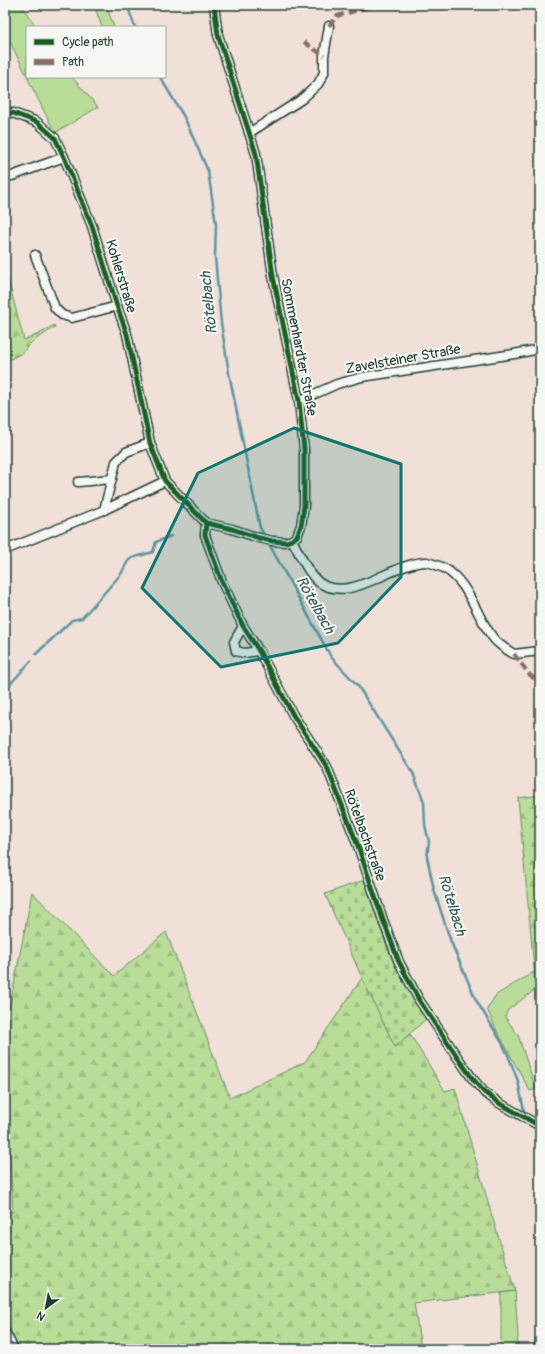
<svg xmlns="http://www.w3.org/2000/svg" width="545" height="1354" font-family="Pangolin,sans-serif">
<style>
.grass{fill:#b9dd98;stroke:#6c8d66}
.forest{fill:url(#forest-firs);stroke:#6c8d66}
.cemetery{fill:url(#cemetery-stones);stroke:#6c8d66}
.lines{fill:none;stroke-linecap:round;stroke-linejoin:round}
.stream{stroke:#6094a3;stroke-width:2.5}
.minor-casing{stroke:#1f3d34;stroke-width:11}
.minor{stroke:#f6f6f2;stroke-width:8}
.quiet{stroke:#8d6e63;stroke-width:4;stroke-dasharray:8 4;stroke-linecap:butt}
.cycleway-casing{stroke:#f6f6f2;stroke-width:8}
.cycleway{stroke:#1b5e20;stroke-width:5}
.marked{fill:#0f766e;fill-opacity:0.2;stroke:#0f766e;stroke-width:3;stroke-linejoin:round}
.labels{text-anchor:middle;dominant-baseline:central;stroke-width:4;stroke-linejoin:round;paint-order:stroke}
.street-label{font-size:14px;fill:#1f3d34;stroke:#f6f6f2}
.water-label{font-size:15px;font-style:italic;fill:#355a59;stroke:#f6f6f2}
</style>
<defs>
<pattern id="forest-firs" width="22" height="20" patternUnits="userSpaceOnUse"><rect width="22" height="20" fill="#b9dd98"/><path d="M5 1l3.5 6h-7zM16 11l3.5 6h-7z" fill="#9fbf84"/></pattern>
<pattern id="cemetery-stones" width="16" height="16" patternUnits="userSpaceOnUse"><rect width="16" height="16" fill="#b9dd98"/><path d="M2 7V4a2 2 0 0 1 4 0v3zM10 15v-3a2 2 0 0 1 4 0v3z" fill="#9fbf84"/></pattern>
</defs>
<rect width="100%" height="100%" fill="#f0e0d8"/>
<filter id="ink" filterUnits="userSpaceOnUse"><feTurbulence type="fractalNoise" baseFrequency=".025" numOctaves="2"/><feDisplacementMap in="SourceGraphic" scale="8" xChannelSelector="R" yChannelSelector="G"/><feConvolveMatrix kernelMatrix="1 2 1 2 8 2 1 2 1" color-interpolation-filters="sRGB"/></filter>
<g filter="url(#ink)">
<!-- grass -->
<g class="grass">
<polygon points="5,5 21,5 36,27 27,27 27,76 5,32"/>
<polygon points="94,5 106,5 114,27 102,27"/>
<polygon points="27,77 72,77 98,107 55,133"/>
<polygon points="534,972 536,989 508,1010 505,1017 518,1035 536,1089 530,1091 497,1031 487,1009 496,995"/>
<polygon points="515,1291 518,1336 517,1349 501,1349 501,1293"/>
</g>
<!-- forest -->
<g class="forest">
<polygon points="5,268 24,340 39,334 54,325 55,327 29,344 24,352 5,362"/>
<polygon points="540,795 540,987 536,989 518,798"/>
<polygon points="32,892 114,976 166,932 230,1098 305,1062 362,978 395,1046 410,1034 445,1091 455,1088 492,1216 515,1291 414,1303 421,1349 16,1349 5,1327 5,1212 13,1212 5,1067 5,1031"/>
</g>
<!-- cemetery -->
<polygon class="cemetery" points="364,880 384,939 395,966 426,1019 395,1047 362,978 325,894"/>
<g class="lines">
<!-- stream -->
<g class="stream">
<polyline points="127,5 135,27"/>
<polyline points="160,77 184,117 208,171 216,224 215,257 221,323 229,373 260,528 266,538"/>
<polyline points="268,542 331,657 358,686 413,773 424,802 425,825 429,842 427,857 434,890 451,942 476,1000 501,1041 508,1055 518,1081 525,1116"/>
<polyline points="36,654 72,620 82,618 121,574 128,561 132,558 153,552 156,542 171,536"/>
<polyline points="5,689 12,682 31,661"/>
<polyline points="535,1131 540,1138"/>
<polyline points="534,1349 540,1321"/>
</g>
<!-- minor casing -->
<g class="minor-casing">
<g id="minor">
<polyline points="5,113 13,113 37,122 55,138 64,157 92,226 117,306 127,334 150,443 165,481 206,523 232,529 259,538 272,541 286,542 292,540 297,536 301,526 304,506 304,450 299,401 273,276 256,154 218,35 214,5"/>
<polyline points="249,133 302,99 318,84 324,73 324,56 329,26"/>
<polyline points="5,176 12,176 64,157"/>
<polyline points="35,255 55,308 62,315 72,318 117,306"/>
<polyline points="299,401 337,384 362,377 514,354 540,349"/>
<polyline points="78,482 112,479"/>
<polyline points="104,510 116,462 126,452 150,443"/>
<polyline points="206,523 205,535 222,582 243,626 259,651 293,715 327,767 358,846 383,920 399,962 419,1000 458,1058 472,1078 484,1092 499,1103 540,1126"/>
<path d="M 292,540 C 299,552 308,575 320,583 C 352,604 392,562 427,562 C 431,563 439,566 444,568 C 470,583 476,617 494,639 C 499,645 507,650 514,654 L 540,651"/>
<polyline points="5,550 104,510 165,481"/>
<polyline points="243,626 234,642 236,651 244,653 259,651"/>
<polyline points="5,1332 14,1349"/>
</g>
</g>
<!-- minor -->
<use href="#minor" class="minor"/>
<!-- quiet -->
<g class="quiet">
<polyline points="329,26 337,16 376,5"/>
<polyline points="304,42 324,56"/>
<polyline points="514,654 529,674 540,684"/>
</g>
<!-- cycleway casing -->
<g class="cycleway-casing">
<g id="cycleway">
<polyline points="5,113 13,113 37,122 55,138 64,157 92,226 117,306 127,334 150,443 165,481 206,523 232,529 259,538 272,541 286,542 292,540 297,536 301,526 304,506 304,450 299,401 273,276 256,154 218,35 214,5"/>
<polyline points="206,523 205,535 222,582 243,626 259,651 293,715 327,767 358,846 383,920 399,962 419,1000 458,1058 472,1078 484,1092 499,1103 540,1126"/>
</g>
</g>
<!-- cycleway -->
<use href="#cycleway" class="cycleway"/>
</g>
</g>
<!-- marked area -->
<path class="marked" d="M 294,428 L 401,464 L 401,577 L 338,643 L 221,667 L 142,588 L 198,473 Z"/>
<g class="labels">
<!-- street labels -->
<g class="street-label">
<text transform="translate(121 276) rotate(73)">Kohlerstraße</text>
<text transform="translate(299 347) rotate(79)">Sommenhardter Straße</text>
<text transform="translate(403 359) rotate(-10)">Zavelsteiner Straße</text>
<text transform="translate(365 835) rotate(70)">Rötelbachstraße</text>
</g>
<!-- water labels -->
<g class="water-label">
<text transform="translate(209 303) rotate(-96)">Rötelbach</text>
<text transform="translate(315 605) rotate(61)">Rötelbach</text>
<text transform="translate(452 905) rotate(73)">Rötelbach</text>
</g>
</g>
<!-- margin -->
<rect width="545" height="1354" fill="none" stroke="#f6f6f2" stroke-width="20"/>
<rect x="10" y="10" width="525" height="1334" fill="none" stroke="#1f3d34" stroke-width="1.5" filter="url(#ink)"/>
<!-- legend -->
<rect x="26" y="26" width="140" height="52" fill="#f6f6f2" stroke="#a0aca6"/>
<rect x="34" y="39" width="20" height="6" fill="#1b5e20" stroke="#a0aca6"/>
<text x="62" y="46" font-size="12" fill="#1f3d34">Cycle path</text>
<rect x="34" y="59" width="20" height="6" fill="#8d6e63" stroke="#a0aca6"/>
<text x="62" y="66" font-size="12" fill="#1f3d34">Path</text>
<!-- north arrow -->
<g transform="translate(46 1308) rotate(212)" stroke="#f6f6f2" stroke-width="3" paint-order="stroke">
<path d="M0-3L7 15L0 10L-7 15Z" fill="#1f3d34"/>
<text y="-6" font-size="11" font-weight="bold" text-anchor="middle" fill="#1f3d34">N</text>
</g>
</svg>
